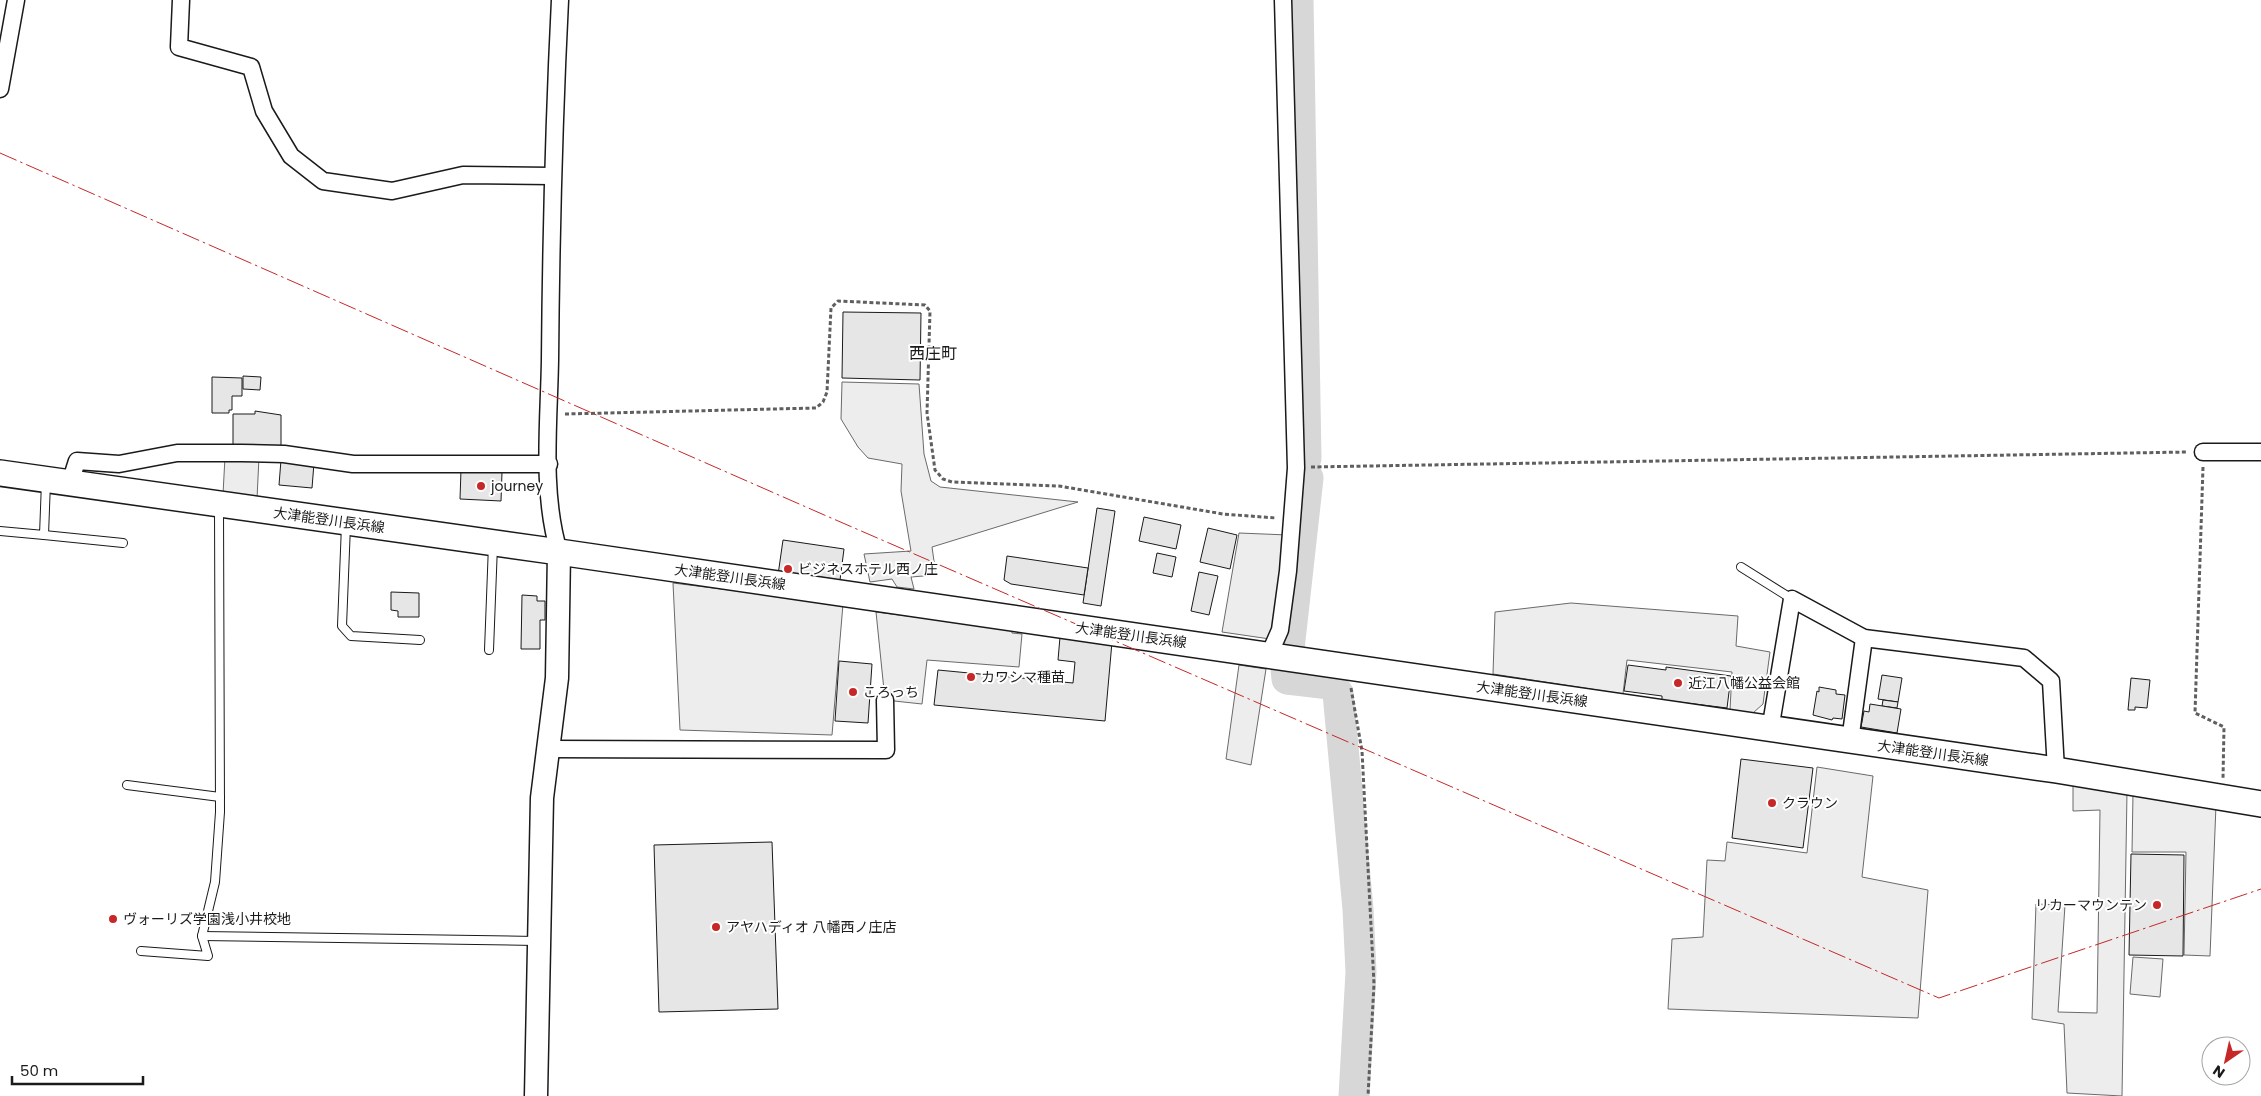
<svg xmlns="http://www.w3.org/2000/svg" width="2261" height="1096" font-family="Poppins,'Noto Sans JP',sans-serif">
<style>
.built{fill:#ededed;stroke:#6a6a6a}
.lines{fill:none;stroke-linecap:round;stroke-linejoin:round}
.river{stroke:#d7d7d7;stroke-width:31}
.building{fill:#e6e6e6;stroke:#1a1a1a}
.lane-casing{stroke:#1a1a1a;stroke-width:10}
.street-casing{stroke:#1a1a1a;stroke-width:19}
.secondary-casing{stroke:#1a1a1a;stroke-width:25}
.primary-casing{stroke:#1a1a1a;stroke-width:28}
.path{stroke:#5f5f5f;stroke-width:3;stroke-dasharray:4 2.5;stroke-linecap:butt}
.lane{stroke:#fff;stroke-width:8}
.street{stroke:#fff;stroke-width:16}
.secondary{stroke:#fff;stroke-width:22}
.primary{stroke:#fff;stroke-width:25}
.power{stroke:#c62828;stroke-width:1;stroke-dasharray:18 4 2.5 4;stroke-linecap:butt}
.poi-dot{fill:#c62828;stroke:#fff;stroke-width:2}
.labels{text-anchor:middle;dominant-baseline:central;stroke-width:4;stroke-linejoin:round;paint-order:stroke}
.poi-label{font-size:14px;fill:#1a1a1a;stroke:#fff;text-anchor:start}
.street-label{font-size:14px;fill:#1a1a1a;stroke:#fff}
.quarter-label{font-size:16px;fill:#1a1a1a;stroke:#fff}
</style>
<rect width="100%" height="100%" fill="#fff"/>
<!-- built -->
<g class="built">
<polygon points="842,382 919,384 924,454 931,481 940,487 1078,502 932,547 936,575 911,577 914,589 897,587 892,579 870,582 864,554 911,551 901,491 902,464 868,458 858,447 841,419"/>
<polygon points="225,457 259,457 257,499 223,494"/>
<polygon points="1239,533 1288,535 1279,610 1270,639 1222,632"/>
<polygon points="673,583 843,604 832,735 680,730"/>
<polygon points="1571,603 1738,616 1736,646 1770,652 1763,704 1753,713 1730,710 1732,672 1627,660 1623,694 1493,674 1495,612"/>
<polygon points="876,612 1011,629 1012,633 1022,634 1019,667 927,660 922,704 885,700"/>
<polygon points="1239,665 1266,669 1251,765 1226,759"/>
<polygon points="1817,767 1873,776 1862,877 1928,890 1918,1018 1668,1009 1672,939 1703,937 1707,860 1725,861 1727,842 1807,853"/>
<polygon points="2073,784 2127,792 2122,1096 2067,1093 2064,1024 2032,1019 2036,904 2065,905 2058,1012 2097,1013 2100,810 2073,811"/>
<polygon points="2133,793 2216,805 2210,956 2184,955 2186,852 2132,852"/>
<polygon points="2133,957 2163,959 2160,997 2130,994"/>
</g>
<g class="lines">
<!-- river -->
<g class="river">
<polyline points="1298,0 1306,458"/>
<polyline points="1289,649 1308,478"/>
<polyline points="1286,669 1287,679 1330,684 1338,693 1358,909 1361,972 1354,1096"/>
</g>
</g>
<!-- building -->
<g class="building">
<polygon points="843,312 921,313 920,380 842,378"/>
<polygon points="243,376 261,377 260,390 243,389"/>
<polygon points="212,377 242,378 242,396 232,396 232,410 229,410 229,413 212,413"/>
<polygon points="255,411 281,415 281,447 233,446 233,414 255,414"/>
<polygon points="281,460 314,463 312,488 279,485"/>
<polygon points="461,470 502,472 501,501 460,499"/>
<polygon points="1097,508 1115,511 1101,606 1083,603"/>
<polygon points="1144,517 1181,525 1176,549 1139,541"/>
<polygon points="1208,528 1237,535 1230,569 1200,562"/>
<polygon points="783,540 844,549 840,580 801,574 799,586 777,582"/>
<polygon points="1157,553 1176,557 1172,577 1153,573"/>
<polygon points="1007,556 1088,568 1084,595 1011,584 1004,580"/>
<polygon points="1199,572 1218,576 1209,615 1191,611"/>
<polygon points="391,592 419,593 419,617 398,617 398,611 391,610"/>
<polygon points="522,595 537,596 537,601 545,601 545,620 540,620 540,649 521,649"/>
<polygon points="1060,637 1112,642 1105,721 934,705 938,670 1073,683 1075,662 1058,660"/>
<polygon points="839,661 872,664 868,723 835,721"/>
<polygon points="1628,665 1666,670 1666,667 1731,676 1727,708 1662,700 1662,696 1624,691"/>
<polygon points="1882,675 1902,678 1898,702 1878,699"/>
<polygon points="2131,678 2150,680 2147,708 2135,707 2135,710 2128,710"/>
<polygon points="1819,687 1836,690 1836,694 1845,695 1842,719 1833,718 1832,720 1813,715 1817,691 1819,692"/>
<polygon points="1883,700 1898,702 1897,708 1882,706"/>
<polygon points="1870,704 1901,709 1897,733 1861,727 1864,711 1869,712"/>
<polygon points="1741,759 1813,768 1803,848 1732,838"/>
<polygon points="772,842 778,1009 659,1012 654,845"/>
<polygon points="2131,854 2184,855 2183,956 2129,955"/>
</g>
<g class="lines">
<!-- lane casing -->
<g class="lane-casing">
<g id="lane">
<polyline points="346,525 342,626 351,636 420,640"/>
<polyline points="0,531 44,535 46,482"/>
<polyline points="44,535 123,543"/>
<polyline points="1741,567 1792,599"/>
<polyline points="489,650 493,545"/>
<polyline points="127,785 220,797"/>
<polyline points="202,936 536,941"/>
<polyline points="141,951 208,956 202,936 215,882 220,812 219,507"/>
</g>
</g>
<!-- street casing -->
<g class="street-casing">
<g id="street">
<polyline points="181,0 179,47 251,67 264,111 291,156 323,181 392,191 463,175 552,176"/>
<polyline points="0,89 16,0"/>
<polyline points="2203,452 2261,452"/>
<polyline points="70,483 77,461 119,464 177,453 241,453 284,454 353,464 549,464"/>
<path d="M 559,552 C 541,492 549,423 550,360 C 551,240 554,120 560,0"/>
<polyline points="1269,655 1280,630 1288,571 1296,468 1283,0"/>
<polyline points="1770,730 1792,599 1864,638 2024,658 2051,681 2056,770"/>
<polyline points="1850,741 1864,638"/>
<polyline points="549,749 886,750 885,700"/>
</g>
</g>
<!-- secondary casing -->
<g class="secondary-casing">
<polyline id="secondary" points="536,1096 542,798 557,678 559,552"/>
</g>
<!-- primary casing -->
<g class="primary-casing">
<polyline id="primary" points="0,473 559,552 2056,770 2261,804"/>
</g>
<!-- path -->
<g class="path">
<polyline points="565,414 816,408 823,402 827,392 831,308 838,301 925,305 930,311 927,413 935,470 943,479 952,482 1059,486 1223,514 1276,518"/>
<polyline points="1311,467 2187,452"/>
<polyline points="2203,467 2195,713 2224,727 2223,778"/>
<polyline points="1351,688 1362,751 1374,984 1368,1096"/>
</g>
<!-- lane -->
<use href="#lane" class="lane"/>
<!-- street -->
<use href="#street" class="street"/>
<!-- secondary -->
<use href="#secondary" class="secondary"/>
<!-- primary -->
<use href="#primary" class="primary"/>
<!-- power -->
<polyline class="power" points="0,153 822,514 1939,998 2261,889"/>
</g>
<!-- markers -->
<g class="poi-dot">
<circle cx="481" cy="486" r="5"/>
<circle cx="788" cy="569" r="5"/>
<circle cx="971" cy="677" r="5"/>
<circle cx="1678" cy="683" r="5"/>
<circle cx="853" cy="692" r="5"/>
<circle cx="1772" cy="803" r="5"/>
<circle cx="2157" cy="905" r="5"/>
<circle cx="113" cy="919" r="5"/>
<circle cx="716" cy="927" r="5"/>
</g>
<g class="labels">
<!-- poi labels -->
<g class="poi-label">
<text x="491" y="486">journey</text>
<text x="798" y="569">ビジネスホテル西ノ庄</text>
<text x="981" y="677">カワシマ種苗</text>
<text x="1688" y="683">近江八幡公益会館</text>
<text x="863" y="692">ころっち</text>
<text x="1782" y="803">クラウン</text>
<text x="2147" y="905" text-anchor="end">リカーマウンテン</text>
<text x="123" y="919">ヴォーリズ学園浅小井校地</text>
<text x="726" y="927">アヤハディオ 八幡西ノ庄店</text>
</g>
<!-- street labels -->
<g class="street-label">
<text transform="translate(329 520) rotate(8)">大津能登川長浜線</text>
<text transform="translate(730 577) rotate(8)">大津能登川長浜線</text>
<text transform="translate(1131 635) rotate(8)">大津能登川長浜線</text>
<text transform="translate(1532 694) rotate(8)">大津能登川長浜線</text>
<text transform="translate(1933 753) rotate(8)">大津能登川長浜線</text>
</g>
<!-- quarter labels -->
<g class="quarter-label">
<text x="933" y="353">西庄町</text>
</g>
</g>
<!-- north arrow -->
<g transform="translate(2226 1061) rotate(214)"><circle r="24" fill="#ffffff" stroke="#a3a3a3"/>
<path d="M0-4L9 19L0 12L-9 19Z" fill="#c62828"/>
<text y="-8" font-size="14" font-weight="bold" text-anchor="middle" fill="#1a1a1a">N</text>
</g>
<!-- scale -->
<path d="M12 1076v8h131v-8" fill="none" stroke="#1a1a1a" stroke-width="2.5"/>
<text x="20" y="1076" font-size="15" fill="#1a1a1a" stroke="#ffffff" stroke-width="4" paint-order="stroke">50 m</text>
</svg>
